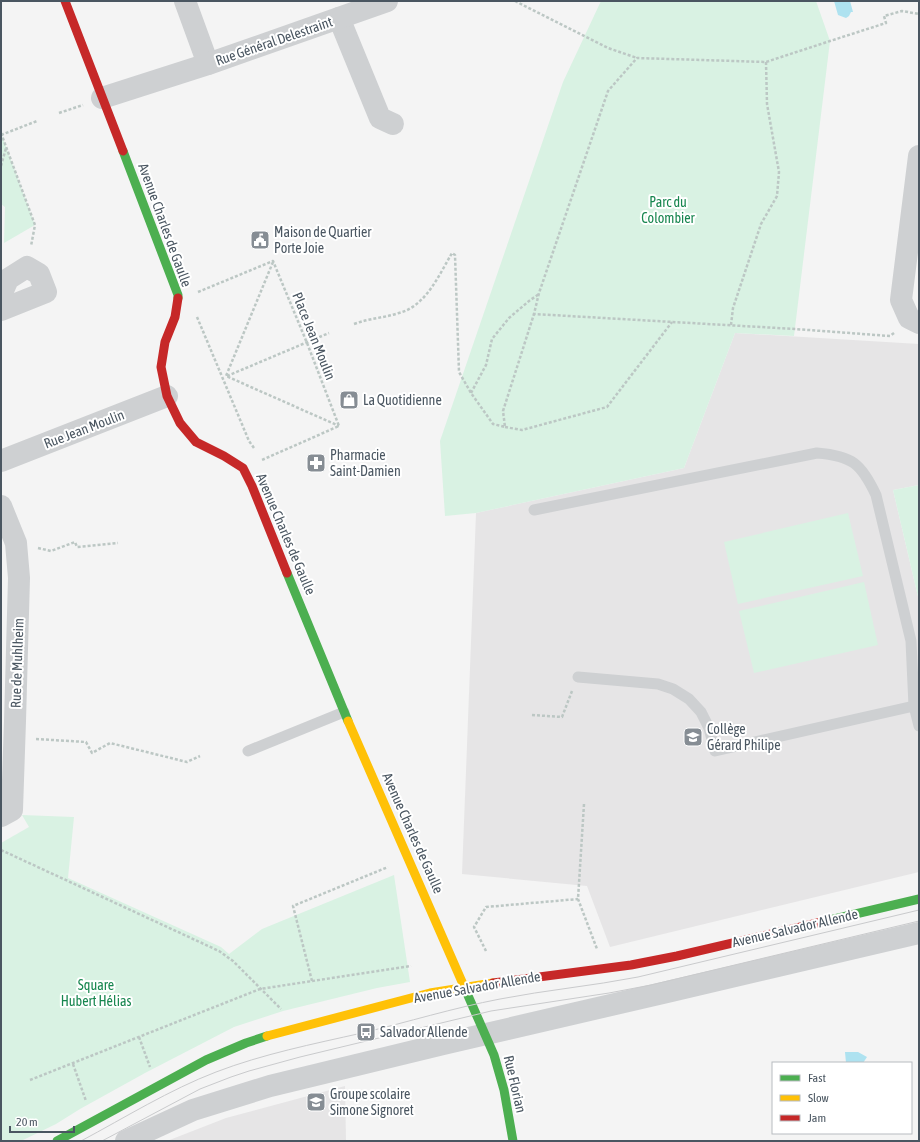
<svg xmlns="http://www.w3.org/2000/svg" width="920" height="1142" font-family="'Asap Condensed',sans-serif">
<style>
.education{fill:#e6e5e6}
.green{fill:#d9f2e3}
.water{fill:#aee2f0}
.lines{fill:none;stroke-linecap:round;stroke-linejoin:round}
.path{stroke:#bcc7c4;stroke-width:2.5;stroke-dasharray:3 2;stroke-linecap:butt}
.lane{stroke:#ced0d2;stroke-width:11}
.street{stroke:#ced0d2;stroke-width:22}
.fast{stroke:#4caf50;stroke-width:9}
.slow{stroke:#ffc107;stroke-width:9}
.jam{stroke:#c62828;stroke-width:9}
.tram{stroke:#c9cacc;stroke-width:1}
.labels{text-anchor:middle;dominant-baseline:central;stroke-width:4;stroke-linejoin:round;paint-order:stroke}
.street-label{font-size:14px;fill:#4a5661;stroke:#fff}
.park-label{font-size:14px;fill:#17864f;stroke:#fff}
.poi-label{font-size:14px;fill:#4a5661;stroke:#fff;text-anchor:start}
</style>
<rect width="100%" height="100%" fill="#f4f4f4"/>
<!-- education -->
<g class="education">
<polygon points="735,333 919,344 919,485 893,490 919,601 919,872 610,947 587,886 462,874 476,513 684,468"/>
<polygon points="345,1086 346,1141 167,1141 226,1118"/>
</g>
<!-- green -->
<g class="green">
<polygon points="601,1 816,1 830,41 794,336 735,333 684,468 476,513 445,516 440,441 563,82"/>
<polygon points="1,133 35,225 4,243 5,207 1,204"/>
<polygon points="919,485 919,601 893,490"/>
<polygon points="848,513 863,576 738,604 724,542"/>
<polygon points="864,582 878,645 754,673 739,611"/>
<polygon points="22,815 74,817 68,878 221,947 229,954 262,929 394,875 410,982 377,988 283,1011 234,1027 145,1073 80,1109 56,1124 21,1141 1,1141 1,843 29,827"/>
</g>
<!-- water -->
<g class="water">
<polygon points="834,1 850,1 853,12 851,12 849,16 846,18 838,15"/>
<polygon points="845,1052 858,1052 867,1057 863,1063 846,1063"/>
</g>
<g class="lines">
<!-- path -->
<g class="path">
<polyline points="515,1 608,48 637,58"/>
<polyline points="59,113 83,105"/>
<polyline points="1,133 35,225 31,246"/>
<polyline points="1,135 37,121"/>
<polyline points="1,166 6,148"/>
<polyline points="273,262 226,376 339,426"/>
<polyline points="198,292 273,261 307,343 339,426 262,460"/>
<polyline points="197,317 249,441 254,448"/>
<path d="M 354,324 C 370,318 384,318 399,313 C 426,306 439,275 452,253 L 455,255 L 459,372 L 471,393 L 493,424 L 505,427 L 503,411 L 534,314"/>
<polyline points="731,325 733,308 761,224 777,196 779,172 767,104 766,62"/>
<polyline points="894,333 890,336 795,329 534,314 539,293 608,91 637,58 766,62 830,41 886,23 884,16 902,11 919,14"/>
<polyline points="227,376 329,333"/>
<polyline points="471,393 486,365 492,339 509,318 529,301 539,294"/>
<polyline points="505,427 522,430 607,407 672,322"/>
<polyline points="38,548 51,551 75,542 77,547 118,543"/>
<polyline points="532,715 562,717 572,691"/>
<polyline points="36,739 86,742 92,753 110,743 187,762 200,756"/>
<polyline points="584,804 578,899 597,949"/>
<polyline points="1,850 219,951 233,961 281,1009"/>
<polyline points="486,951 474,927 486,907 578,899"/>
<polyline points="312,981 293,906 388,867"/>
<polyline points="139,1037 150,1067"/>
<polyline points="73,1064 86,1101"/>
<polyline points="30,1080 260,989 411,966"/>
</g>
<!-- lane -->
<g class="lane">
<path d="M 534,510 L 817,453 C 852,456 861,463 876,495 L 911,641 L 914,706 L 919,726"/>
<polyline points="578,677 658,684 673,689 689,699 701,712 709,728 715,751 914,706"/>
<polyline points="248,751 344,712"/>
</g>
<!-- street -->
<g class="street">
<polyline points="185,1 208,64"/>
<polyline points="339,18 380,118 393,124"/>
<polyline points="102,98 208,64 387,1"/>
<polyline points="919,156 901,300 909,318 919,323"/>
<polyline points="1,295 8,279 27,267 39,274 46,292 1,310"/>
<polyline points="1,461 167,396"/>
<polyline points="1,506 16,543 19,578 15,721 12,810 1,816"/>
<polyline points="126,1141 193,1110 270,1086 443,1044 667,992 919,933"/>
</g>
<!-- fast -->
<g class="fast">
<polyline points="123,151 178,295 178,298"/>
<polyline points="287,573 348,721"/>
<polyline points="830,920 919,899"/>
<polyline points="466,991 494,1055 504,1090 513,1141"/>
<polyline points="57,1141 206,1060 246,1043 267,1036"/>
</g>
<!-- slow -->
<g class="slow">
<polyline points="348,721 466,991"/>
<polyline points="267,1036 430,993 493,983"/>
</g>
<!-- jam -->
<g class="jam">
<polyline points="65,1 123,151"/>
<polyline points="178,298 175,317 165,342 161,367 167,396 180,423 196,442 224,456 243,468 252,486 287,573"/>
<polyline points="493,983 631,965 677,956 830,920"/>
</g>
<!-- tram -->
<g class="tram">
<path d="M 81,1141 C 126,1117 169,1090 216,1072 C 263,1054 313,1044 362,1033 C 408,1022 453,1008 500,999 C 546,990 592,986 638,977 L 919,910"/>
<polyline points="102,1141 200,1089 231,1077 249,1071 300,1057 491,1011 609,993 651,985 919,921"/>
</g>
</g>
<!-- icons -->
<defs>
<g id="civic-square" transform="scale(1)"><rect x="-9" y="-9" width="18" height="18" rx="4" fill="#868d94" stroke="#fff"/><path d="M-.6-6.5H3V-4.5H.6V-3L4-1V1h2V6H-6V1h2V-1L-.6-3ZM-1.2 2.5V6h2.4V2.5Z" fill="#fff"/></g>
<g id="shop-square" transform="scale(1)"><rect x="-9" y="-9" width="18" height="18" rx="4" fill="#868d94" stroke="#fff"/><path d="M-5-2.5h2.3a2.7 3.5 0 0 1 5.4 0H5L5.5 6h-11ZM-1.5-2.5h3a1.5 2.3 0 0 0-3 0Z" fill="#fff"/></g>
<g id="pharmacy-square" transform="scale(1)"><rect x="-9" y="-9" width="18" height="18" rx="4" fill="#868d94" stroke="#fff"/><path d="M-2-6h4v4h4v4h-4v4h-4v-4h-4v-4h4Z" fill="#fff"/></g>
<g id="school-square" transform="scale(1)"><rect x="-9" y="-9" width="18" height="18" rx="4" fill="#868d94" stroke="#fff"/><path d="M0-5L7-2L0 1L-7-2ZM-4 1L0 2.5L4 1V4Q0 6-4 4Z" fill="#fff"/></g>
<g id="bus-square" transform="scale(1)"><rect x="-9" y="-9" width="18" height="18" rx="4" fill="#868d94" stroke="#fff"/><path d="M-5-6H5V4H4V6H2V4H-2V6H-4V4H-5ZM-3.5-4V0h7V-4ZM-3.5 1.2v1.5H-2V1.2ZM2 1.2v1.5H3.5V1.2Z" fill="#fff"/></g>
</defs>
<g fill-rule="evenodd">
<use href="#civic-square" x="260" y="240"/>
<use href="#shop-square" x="349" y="400"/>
<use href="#pharmacy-square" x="316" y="463"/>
<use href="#school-square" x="693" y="737"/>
<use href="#bus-square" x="366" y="1032"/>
<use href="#school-square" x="316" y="1102"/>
</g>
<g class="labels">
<!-- street labels -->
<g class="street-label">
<text transform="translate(274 41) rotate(-19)">Rue Général Delestraint</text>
<text transform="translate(165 225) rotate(70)">Avenue Charles de Gaulle</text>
<text transform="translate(314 336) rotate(68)">Place Jean Moulin</text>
<text transform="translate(84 429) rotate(-21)">Rue Jean Moulin</text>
<text transform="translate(286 534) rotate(67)">Avenue Charles de Gaulle</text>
<text transform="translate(17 663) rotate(-88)">Rue de Muhlheim</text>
<text transform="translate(413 833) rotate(66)">Avenue Charles de Gaulle</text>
<text transform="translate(795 928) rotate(-13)">Avenue Salvador Allende</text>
<text transform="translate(477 987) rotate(-10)">Avenue Salvador Allende</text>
<text transform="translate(515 1084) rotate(77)">Rue Florian</text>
</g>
<!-- park labels -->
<g class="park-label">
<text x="668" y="202">Parc du<tspan x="668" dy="16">Colombier</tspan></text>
<text x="96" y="985">Square<tspan x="96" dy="16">Hubert Hélias</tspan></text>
</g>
<!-- poi labels -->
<g class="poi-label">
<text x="274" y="232">Maison de Quartier<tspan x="274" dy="16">Porte Joie</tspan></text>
<text x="363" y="400">La Quotidienne</text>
<text x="330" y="455">Pharmacie<tspan x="330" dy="16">Saint-Damien</tspan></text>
<text x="707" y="729">Collège<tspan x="707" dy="16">Gérard Philipe</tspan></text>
<text x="380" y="1032">Salvador Allende</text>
<text x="330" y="1094">Groupe scolaire<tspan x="330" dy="16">Simone Signoret</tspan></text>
</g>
</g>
<!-- border -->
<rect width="920" height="1142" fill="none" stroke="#4a5661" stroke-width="4"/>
<!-- legend -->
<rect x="772" y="1062" width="140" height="72" fill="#ffffff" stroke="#b7bbc0"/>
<rect x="780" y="1075" width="20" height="6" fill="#4caf50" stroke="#b7bbc0"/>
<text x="808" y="1082" font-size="12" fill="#4a5661">Fast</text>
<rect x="780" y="1095" width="20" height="6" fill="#ffc107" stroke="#b7bbc0"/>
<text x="808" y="1102" font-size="12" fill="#4a5661">Slow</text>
<rect x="780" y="1115" width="20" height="6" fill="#c62828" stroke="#b7bbc0"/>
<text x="808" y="1122" font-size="12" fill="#4a5661">Jam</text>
<!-- scale -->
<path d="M10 1126v6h64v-6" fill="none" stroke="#4a5661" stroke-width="2"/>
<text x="16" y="1126" font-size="12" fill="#4a5661" stroke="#ffffff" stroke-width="3" paint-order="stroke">20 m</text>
</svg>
